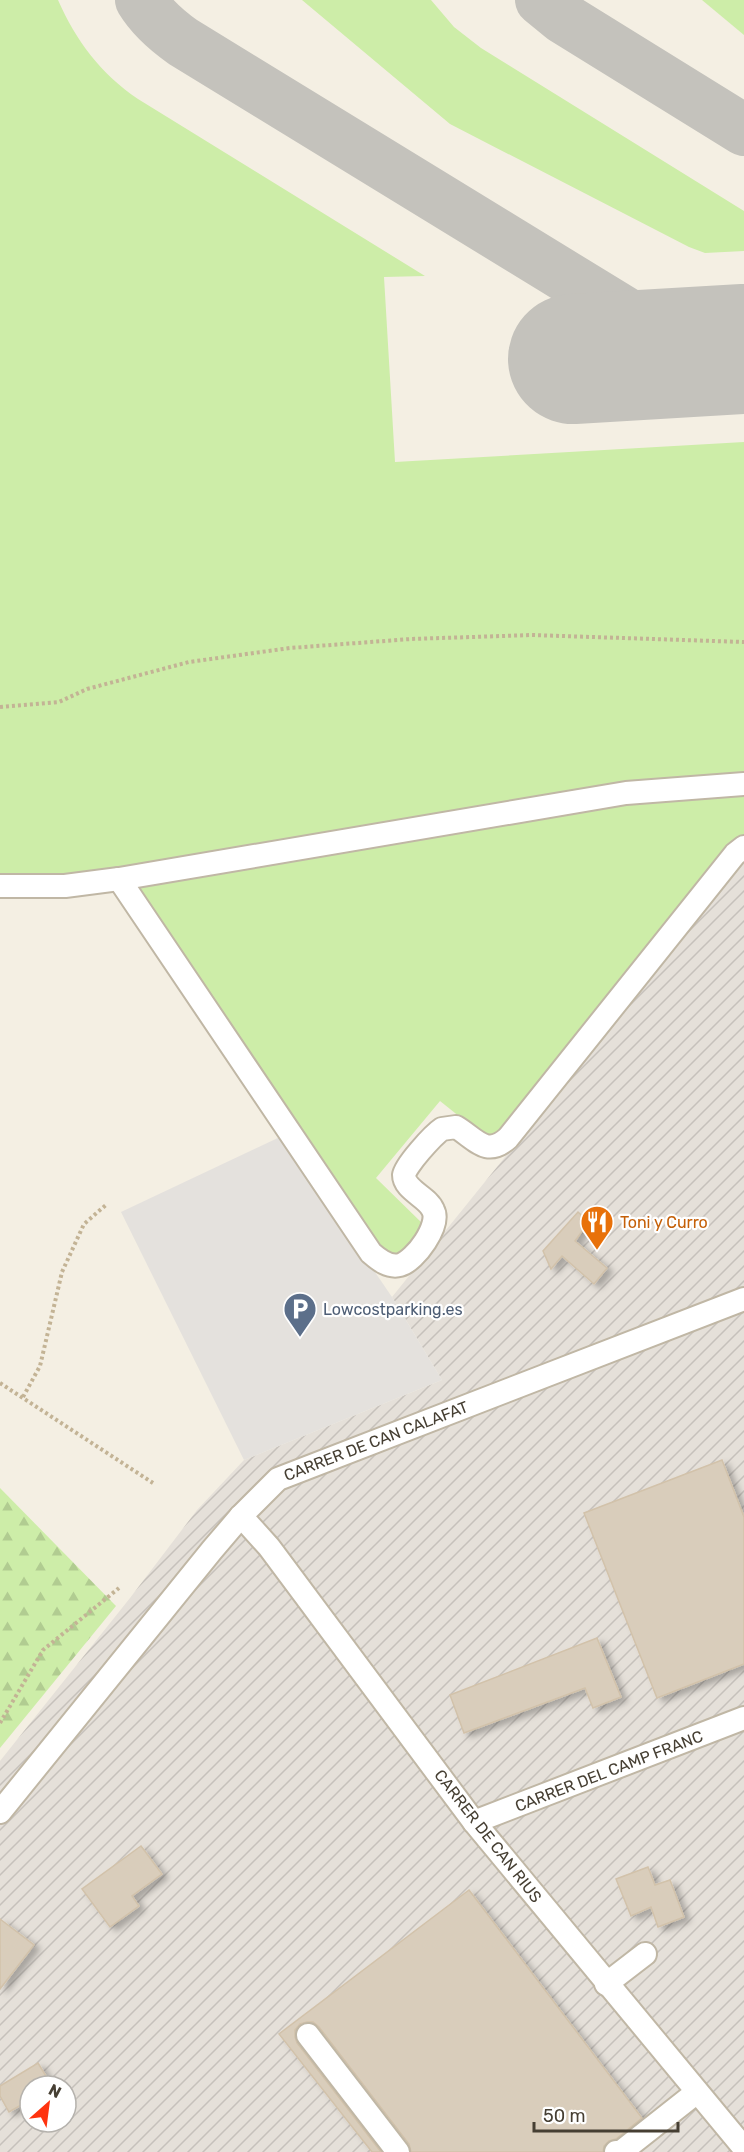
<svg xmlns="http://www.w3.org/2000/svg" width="744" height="2152" font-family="Rubik,sans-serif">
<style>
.industrial{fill:url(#industrial-furrows);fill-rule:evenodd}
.grass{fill:#cdeda8}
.forest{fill:url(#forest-firs)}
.parking{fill:#e4e1dd}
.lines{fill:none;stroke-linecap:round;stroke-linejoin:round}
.taxiway{stroke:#c4c2bc;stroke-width:52}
.runway{stroke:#c4c2bc;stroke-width:130}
.building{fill:#d9cdbb;stroke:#d2c2aa;stroke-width:1.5;filter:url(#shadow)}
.minor-casing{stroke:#c0b7a5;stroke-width:26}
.path{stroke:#c3b395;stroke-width:4;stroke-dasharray:3 3;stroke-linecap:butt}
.minor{stroke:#fff;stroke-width:22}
.labels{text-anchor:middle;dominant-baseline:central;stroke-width:4.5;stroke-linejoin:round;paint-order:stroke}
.food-label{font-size:16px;fill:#c56008;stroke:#fff;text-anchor:start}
.service-label{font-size:16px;fill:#4e5e75;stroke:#fff;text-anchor:start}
.street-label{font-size:16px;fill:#463f33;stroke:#fff}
</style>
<defs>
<pattern id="industrial-furrows" width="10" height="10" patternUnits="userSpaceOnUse" patternTransform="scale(1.5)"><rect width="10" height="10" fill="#e5e0d9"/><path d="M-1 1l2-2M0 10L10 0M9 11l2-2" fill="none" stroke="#c6c1bb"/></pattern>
<pattern id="forest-firs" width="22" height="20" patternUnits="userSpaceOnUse" patternTransform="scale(1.5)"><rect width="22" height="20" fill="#cdeda8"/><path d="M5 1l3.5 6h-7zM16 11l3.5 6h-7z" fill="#b1cc91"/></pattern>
<filter id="shadow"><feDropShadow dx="6" dy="4" stdDeviation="3" flood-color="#0004"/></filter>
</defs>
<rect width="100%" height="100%" fill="#f4efe3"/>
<!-- industrial -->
<path class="industrial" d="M 744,861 L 744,2152 L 0,2152 L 0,1761 L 130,1598 L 197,1510 L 244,1460 L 442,1380 L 392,1297 ZM 30,2086 L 66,2086 L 66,2122 L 30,2122 Z"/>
<!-- grass -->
<g class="grass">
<path d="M 0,0 L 58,0 C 76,41 101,74 138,99 L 425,276 L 384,277 L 395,462 L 744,442 L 744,777 L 72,877 L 0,878 Z"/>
<polygon points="302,0 431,0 454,27 481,48 744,211 744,251 705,253 689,247 450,124"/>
<polygon points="702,0 744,0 744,35"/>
<polygon points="744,793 744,842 499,1137 480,1133 440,1101 376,1178 424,1225 406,1255 383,1255 136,885 631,801"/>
</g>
<!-- forest -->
<polygon class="forest" points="0,1488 116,1606 0,1748"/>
<!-- parking -->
<polygon class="parking" points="282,1136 392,1297 442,1380 244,1460 121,1212"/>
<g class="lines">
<!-- taxiway -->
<g class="taxiway">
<path d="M 141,0 C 152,18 166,30 183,42 L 650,328 C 674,340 699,345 725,350"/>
<polyline points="541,0 563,18 744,130"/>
</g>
<!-- runway -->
<polyline class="runway" points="573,359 744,349"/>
</g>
<!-- building -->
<g class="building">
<polygon points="578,1212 589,1222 575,1241 607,1268 594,1284 562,1256 551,1269 543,1251"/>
<polygon points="722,1460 744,1517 744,1664 657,1698 584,1513"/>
<polygon points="597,1638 621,1697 593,1708 585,1688 464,1733 450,1695"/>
<polygon points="141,1846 162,1874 132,1896 139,1906 110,1927 82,1889"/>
<polygon points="648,1867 655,1885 670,1880 684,1917 658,1927 651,1907 631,1916 616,1879"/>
<polygon points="469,1890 642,2118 616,2139 609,2141 604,2146 603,2152 411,2152 409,2144 319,2027 313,2022 307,2022 300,2024 295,2030 295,2037 297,2043 381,2152 372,2152 279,2034"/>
<polygon points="0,1919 34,1945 0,1989"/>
<polygon points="38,2063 52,2086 30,2086 30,2100 9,2112 0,2096 0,2086"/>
</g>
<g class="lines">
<!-- minor casing -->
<g class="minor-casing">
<g id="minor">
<path d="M 119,879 L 371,1253 C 379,1260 389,1268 400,1265 C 415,1261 441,1225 433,1210 C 428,1197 404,1190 404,1175 C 405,1166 433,1135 442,1129 L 456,1127 C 475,1138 486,1158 508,1138 L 735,854 L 744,847"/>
<polyline points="0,886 65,886 119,879 626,793 744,784"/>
<polyline points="241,1516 269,1547 474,1822 744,2148"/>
<polyline points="0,1812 212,1550 241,1516 278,1479 744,1299"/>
<polyline points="474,1822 744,1718"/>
<polyline points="606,1984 645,1954"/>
<polyline points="308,2035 398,2152"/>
<polyline points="616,2152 621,2152 697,2092"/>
</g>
</g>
<!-- path -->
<g class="path">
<polyline points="0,707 59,702 87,689 189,662 290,648 411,639 532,635 744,642"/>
<polyline points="0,1383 153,1483"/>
<polyline points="23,1397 40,1366 62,1272 84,1224 107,1204"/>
<polyline points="0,1723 43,1650 119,1588"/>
</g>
<!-- minor -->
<use href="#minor" class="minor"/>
</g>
<!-- icons -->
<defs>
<g id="restaurant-pin" transform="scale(1.725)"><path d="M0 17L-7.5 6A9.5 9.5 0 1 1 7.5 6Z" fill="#e8710a" stroke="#fff"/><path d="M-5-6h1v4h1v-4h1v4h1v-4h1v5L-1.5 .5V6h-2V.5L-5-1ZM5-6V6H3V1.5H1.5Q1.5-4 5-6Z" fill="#fff"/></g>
<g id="parking-pin" transform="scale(1.725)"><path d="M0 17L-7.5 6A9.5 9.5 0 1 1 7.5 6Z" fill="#5c6f8a" stroke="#fff"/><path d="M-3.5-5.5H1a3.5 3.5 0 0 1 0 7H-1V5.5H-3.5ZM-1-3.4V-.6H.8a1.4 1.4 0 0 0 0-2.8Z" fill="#fff"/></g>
</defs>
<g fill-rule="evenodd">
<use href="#restaurant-pin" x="597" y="1222"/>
<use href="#parking-pin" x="300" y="1309"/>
</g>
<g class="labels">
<!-- food labels -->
<g class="food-label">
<text x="620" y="1222">Toni y Curro</text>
</g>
<!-- service labels -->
<g class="service-label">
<text x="323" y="1309">Lowcostparking.es</text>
</g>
<!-- street labels -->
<g class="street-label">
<text transform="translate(376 1441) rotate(-21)">CARRER DE CAN CALAFAT</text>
<text transform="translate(609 1771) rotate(-21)">CARRER DEL CAMP FRANC</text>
<text transform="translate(488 1836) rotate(52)">CARRER DE CAN RIUS</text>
</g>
</g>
<!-- north arrow -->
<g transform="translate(48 2104) rotate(28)"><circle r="28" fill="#ffffff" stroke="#b5b2ad" stroke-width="1.5"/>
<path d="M0-4.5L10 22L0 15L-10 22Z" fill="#ff330f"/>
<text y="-9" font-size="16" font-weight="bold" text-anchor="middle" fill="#463f33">N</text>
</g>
<!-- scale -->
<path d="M534 2122v9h144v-9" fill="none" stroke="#463f33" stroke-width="3"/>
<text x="543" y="2122" font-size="18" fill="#463f33" stroke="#ffffff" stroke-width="4.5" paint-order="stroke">50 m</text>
</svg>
